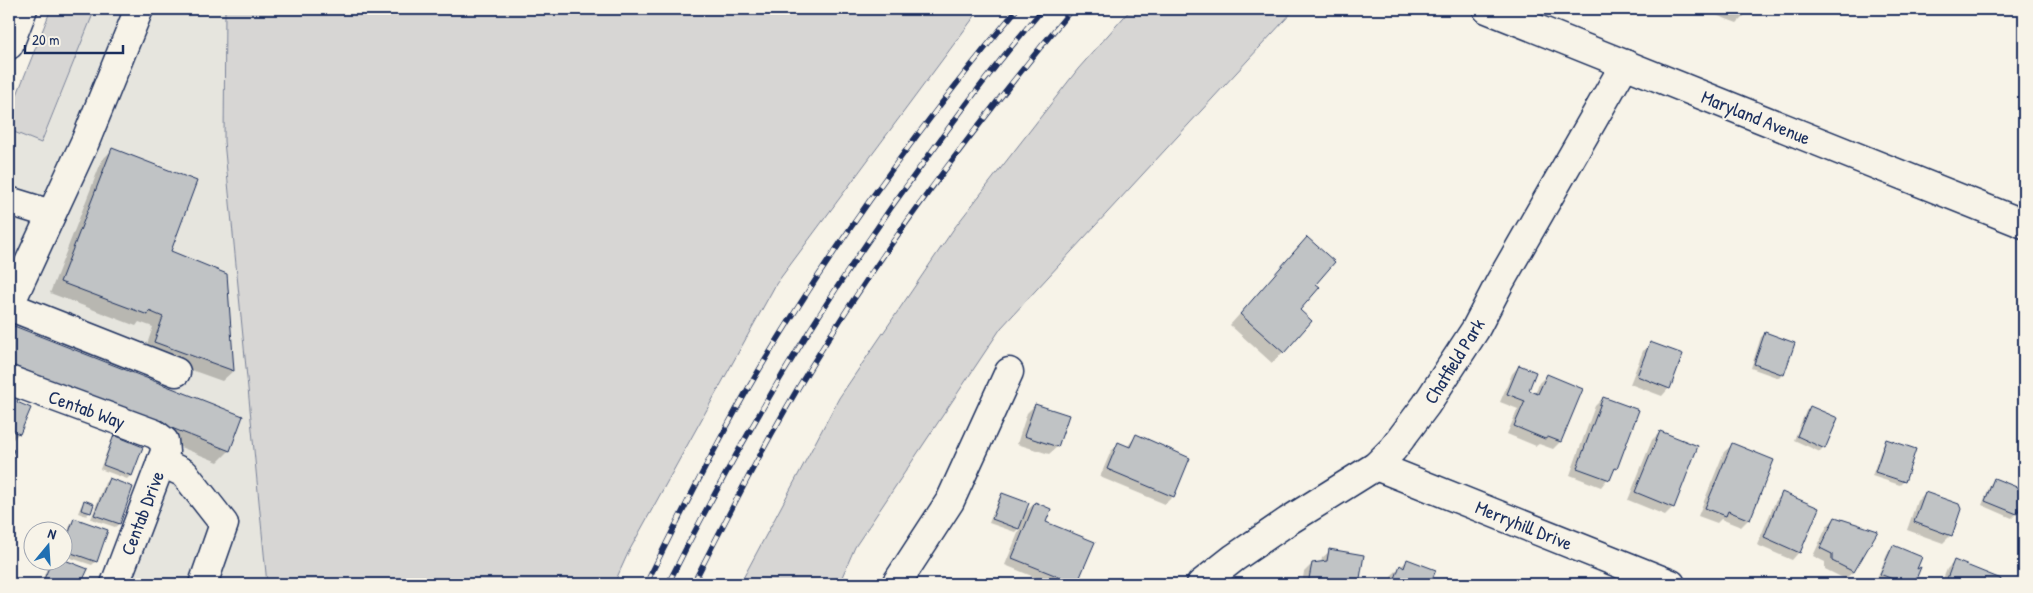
<svg xmlns="http://www.w3.org/2000/svg" width="2033" height="593" font-family="'Patrick Hand',sans-serif">
<style>
.built{fill:#e6e5de}
.green{fill:#d7d6d4;stroke:#798299}
.shadow{fill:#0003}
.building{fill:#c0c3c5;stroke:#1b2f5e}
.lines{fill:none;stroke-linecap:round;stroke-linejoin:round}
.minor-casing{stroke:#1b2f5e;stroke-width:31}
.minor{stroke:#f7f3e8;stroke-width:28}
.rail-casing{stroke:#1b2f5e;stroke-width:5.5}
.rail{stroke:#f7f3e8;stroke-width:4;stroke-dasharray:11;stroke-linecap:butt}
.labels{text-anchor:middle;dominant-baseline:central;stroke-width:4;stroke-linejoin:round;paint-order:stroke}
.street-label{font-size:19px;fill:#1b2f5e;stroke:#f7f3e8}
</style>
<rect width="100%" height="100%" fill="#f7f3e8"/>
<filter id="ink" filterUnits="userSpaceOnUse"><feTurbulence type="fractalNoise" baseFrequency=".02" numOctaves="2"/><feDisplacementMap in="SourceGraphic" scale="10" xChannelSelector="R" yChannelSelector="G"/><feConvolveMatrix kernelMatrix="1 2 1 2 8 2 1 2 1" color-interpolation-filters="sRGB"/></filter>
<g filter="url(#ink)">
<!-- built -->
<polygon class="built" points="95,9 225,9 224,141 267,584 118,584 174,447 9,381 9,130 42,143"/>
<!-- green -->
<g class="green">
<polygon points="51,9 95,9 41,143 9,130 9,115"/>
<polygon points="225,9 980,9 776,284 628,553 614,584 267,584 224,141"/>
<polygon points="1131,9 1295,9 1001,328 855,547 839,584 740,584 839,398 955,227 1078,69"/>
</g>
<!-- shadow -->
<g class="shadow">
<polygon points="1700,9 1751,9 1737,23"/>
<polygon points="113,149 169,252 226,275 233,371 222,381 144,353 153,327 139,322 136,326 50,293 102,160"/>
<polygon points="1307,239 1314,285 1298,310 1283,352 1272,363 1230,325"/>
<polygon points="9,326 242,417 229,451 218,462 9,379"/>
<polygon points="1765,334 1783,374 1779,378 1751,368 1761,337"/>
<polygon points="1651,343 1669,388 1662,396 1630,384 1643,351"/>
<polygon points="1519,366 1528,391 1535,394 1539,383 1547,375 1560,442 1553,449 1539,444 1536,446 1507,434 1518,409 1500,402 1512,374"/>
<polygon points="9,389 15,403 19,433 11,441 9,440"/>
<polygon points="1603,398 1616,468 1601,487 1570,475 1595,406"/>
<polygon points="1035,405 1067,416 1057,447 1049,454 1017,444 1027,413"/>
<polygon points="1810,407 1824,448 1820,452 1794,440 1806,411"/>
<polygon points="1660,432 1673,507 1665,515 1628,500 1652,440"/>
<polygon points="1136,436 1189,458 1172,497 1165,504 1100,477 1111,451 1119,444 1127,447"/>
<polygon points="115,437 131,475 127,479 100,469 111,441"/>
<polygon points="1887,440 1904,481 1900,485 1872,476 1883,444"/>
<polygon points="1732,445 1749,519 1741,527 1721,519 1717,523 1698,516 1724,452"/>
<polygon points="109,479 131,487 119,524 115,527 91,519 105,483"/>
<polygon points="1995,480 2024,492 2016,514 2012,518 1982,505 1991,483"/>
<polygon points="1925,493 1951,535 1943,543 1907,530 1917,501"/>
<polygon points="1002,494 1023,514 1035,503 1075,584 1051,584 1005,565 1021,526 1015,532 989,523 999,498"/>
<polygon points="1782,494 1799,552 1792,560 1757,545 1775,502"/>
<polygon points="84,502 90,512 86,516 78,513 81,506"/>
<polygon points="1835,518 1876,532 1853,572 1845,579 1825,569 1825,562 1813,556 1827,526"/>
<polygon points="75,520 96,561 92,565 62,555 62,548 71,523"/>
<polygon points="1893,546 1914,571 1919,569 1913,584 1892,584 1877,578 1889,550"/>
<polygon points="1330,551 1362,556 1358,584 1302,584 1304,572 1312,564 1321,563 1322,558"/>
<polygon points="50,560 62,560 86,570 80,584 41,584"/>
<polygon points="1407,561 1434,571 1429,584 1389,584 1392,575"/>
<polygon points="1955,561 2000,580 1998,584 1941,584 1947,569"/>
</g>
<!-- building -->
<g class="building">
<polygon points="112,148 197,181 171,251 227,274 234,371 154,342 163,317 149,311 148,315 60,282"/>
<polygon points="1307,237 1335,262 1316,284 1320,287 1300,310 1312,321 1284,353 1240,314"/>
<polygon points="9,324 243,416 230,451 9,364"/>
<polygon points="1765,332 1795,343 1784,375 1754,364"/>
<polygon points="1650,342 1683,354 1670,389 1637,376"/>
<polygon points="1519,365 1536,372 1529,390 1538,394 1547,374 1583,389 1561,442 1548,437 1545,439 1514,426 1525,401 1507,394"/>
<polygon points="9,388 21,392 17,402 31,408 20,434 9,430"/>
<polygon points="1603,397 1639,410 1617,469 1615,468 1610,480 1577,468"/>
<polygon points="1035,404 1069,415 1058,447 1024,436"/>
<polygon points="1810,406 1838,418 1825,449 1797,436"/>
<polygon points="1660,431 1698,446 1674,508 1635,492"/>
<polygon points="1136,434 1190,458 1174,497 1107,469 1118,442 1130,447"/>
<polygon points="114,435 143,447 132,476 103,465"/>
<polygon points="1886,439 1916,449 1905,482 1875,472"/>
<polygon points="1732,443 1774,460 1750,520 1728,511 1726,516 1705,508"/>
<polygon points="9,448 14,450 9,464"/>
<polygon points="109,478 133,487 120,524 94,515"/>
<polygon points="1994,478 2024,490 2024,498 2017,514 1985,501"/>
<polygon points="1782,492 1819,508 1800,553 1764,537"/>
<polygon points="1925,492 1959,504 1961,509 1952,536 1914,522"/>
<polygon points="1002,493 1029,503 1019,529 992,519"/>
<polygon points="84,500 94,504 91,513 81,510"/>
<polygon points="1035,502 1051,509 1046,522 1095,542 1077,584 1012,558"/>
<polygon points="1835,517 1878,531 1854,572 1832,561 1832,554 1820,548"/>
<polygon points="74,518 108,530 97,562 63,550"/>
<polygon points="1893,545 1922,557 1917,569 1921,567 1914,584 1905,584 1880,574"/>
<polygon points="1329,549 1364,555 1359,584 1308,584 1312,563 1327,561"/>
<polygon points="62,559 88,569 81,584 42,584 52,560 62,560"/>
<polygon points="1407,559 1436,570 1430,584 1393,584 1400,565 1404,568"/>
<polygon points="1954,560 2001,579 1999,584 1945,584"/>
</g>
<g class="lines">
<!-- minor casing -->
<g class="minor-casing">
<g id="minor">
<polyline points="1487,9 2024,224"/>
<polyline points="9,45 23,9"/>
<polyline points="9,201 51,214"/>
<polyline points="9,306 85,142 139,9"/>
<polyline points="9,306 176,372"/>
<polyline points="9,380 155,434 164,441 165,452 115,584"/>
<polyline points="161,462 184,473 224,524 203,584"/>
<polyline points="1376,466 1671,584"/>
<polyline points="896,584 950,501 1009,372"/>
<polyline points="1201,584 1234,558 1288,521 1376,466 1393,449 1426,405 1475,330 1500,282 1625,64"/>
</g>
</g>
<!-- minor -->
<use href="#minor" class="minor"/>
<!-- rail casing -->
<g class="rail-casing">
<g id="rail">
<path d="M 646,584 C 679,518 712,451 749,387 C 827,254 918,128 1017,9"/>
<path d="M 668,584 C 743,433 829,290 929,155 C 965,105 1003,55 1043,9"/>
<path d="M 693,584 C 731,510 768,436 812,365 C 889,239 978,122 1072,9"/>
</g>
</g>
<!-- rail -->
<use href="#rail" class="rail"/>
</g>
</g>
<g class="labels">
<!-- street labels -->
<g class="street-label">
<text transform="translate(1756 117) rotate(22)">Maryland Avenue</text>
<text transform="translate(1454 361) rotate(-58)">Chatfield Park</text>
<text transform="translate(87 409) rotate(20)">Centab Way</text>
<text transform="translate(142 513) rotate(-69)">Centab Drive</text>
<text transform="translate(1524 525) rotate(22)">Merryhill Drive</text>
</g>
</g>
<!-- margin -->
<rect width="2033" height="593" fill="none" stroke="#f7f3e8" stroke-width="30"/>
<rect x="15" y="15" width="2003" height="563" fill="none" stroke="#1b2f5e" stroke-width="2" filter="url(#ink)"/>
<!-- north arrow -->
<g transform="translate(48 546) rotate(18)"><circle r="24" fill="#f7f3e8" stroke="#9fa5b1"/>
<path d="M0-4L9 19L0 12L-9 19Z" fill="#1f6fb2"/>
<text y="-8" font-size="14" font-weight="bold" text-anchor="middle" fill="#1b2f5e">N</text>
</g>
<!-- scale -->
<path d="M25 45v8h98v-8" fill="none" stroke="#1b2f5e" stroke-width="2.5"/>
<text x="32" y="45" font-size="15" fill="#1b2f5e" stroke="#f7f3e8" stroke-width="4" paint-order="stroke">20 m</text>
</svg>
